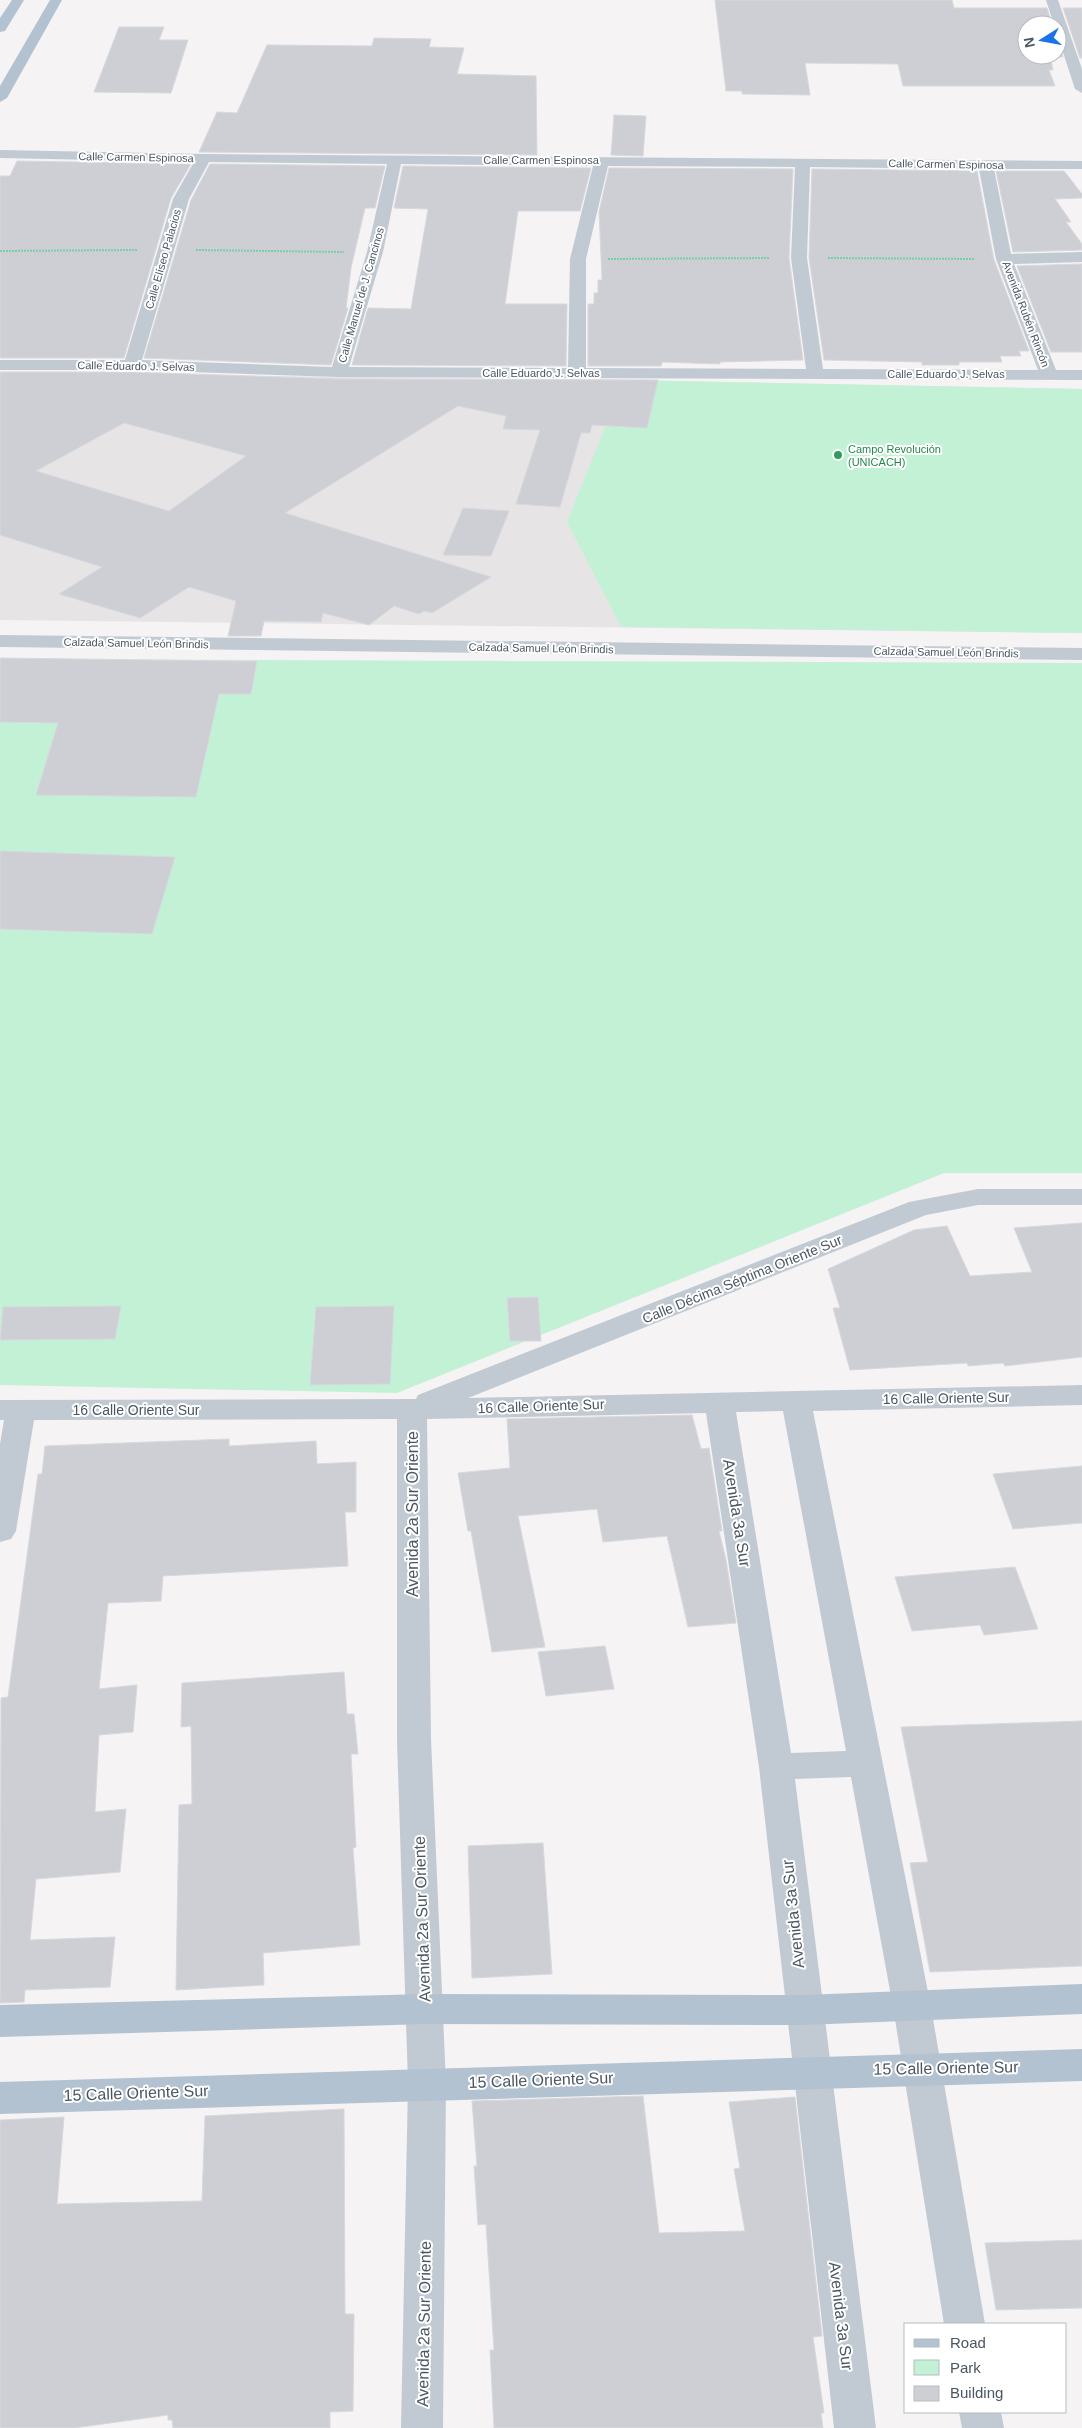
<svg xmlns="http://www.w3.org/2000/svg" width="1082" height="2428" font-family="Helvetica,sans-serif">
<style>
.education{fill:#e6e4e5}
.green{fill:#c3f1d5}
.building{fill:#cdcfd5;stroke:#d7d9de;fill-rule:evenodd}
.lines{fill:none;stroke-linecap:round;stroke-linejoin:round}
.path{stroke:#7ad0a6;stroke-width:2;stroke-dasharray:2 1;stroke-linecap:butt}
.minor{fill:#c1cad2;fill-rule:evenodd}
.major{fill:#b3c2d1;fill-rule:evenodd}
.leisure-dot{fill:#2e9e5b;stroke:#fff;stroke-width:2}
.labels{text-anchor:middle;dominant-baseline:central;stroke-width:4;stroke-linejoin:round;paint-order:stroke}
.far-street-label{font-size:11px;fill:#4a5661;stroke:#fff}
.far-leisure-label{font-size:11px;fill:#27864d;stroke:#fff;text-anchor:start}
.street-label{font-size:14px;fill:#4a5661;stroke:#fff}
.near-street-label{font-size:16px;fill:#4a5661;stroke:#fff}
</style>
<rect width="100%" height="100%" fill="#f5f3f3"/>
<!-- education -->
<polygon class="education" points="0,373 624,380 1082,389 1082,633 0,620"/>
<!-- green -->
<g class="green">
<polygon points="624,380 1082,389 1082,633 621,627 567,522"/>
<polygon points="0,659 1082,663 1082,1173 944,1173 397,1393 0,1385"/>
</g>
<!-- building -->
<g class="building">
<polygon points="715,0 952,0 954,8 1047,8 1052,25 1027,25 1027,55 1057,55 1057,40 1063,57 1050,57 1053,70 1049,70 1055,86 903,86 898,64 805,63 810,95 742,94 742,91 726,91"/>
<polygon points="1063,8 1082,8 1082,58 1080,58"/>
<polygon points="119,27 164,27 159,40 188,40 171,93 94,92"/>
<polygon points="374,38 431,39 429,47 464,48 457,74 536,76 537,155 199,152 217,112 237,113 267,45 372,46"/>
<polygon points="614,115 646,116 643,156 611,155"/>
<polygon points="17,161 191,164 171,198 124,358 0,358 0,176 10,176"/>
<polygon points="210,164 385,166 375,208 365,208 351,268 346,308 348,308 331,365 144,358 191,200"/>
<polygon points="403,166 591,168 580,211 518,211 505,304 567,304 566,366 352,365 368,308 411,309 428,209 394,208"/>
<polygon points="609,168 793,169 789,258 803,360 720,362 720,364 662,362 661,366 588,366 588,304 594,304 594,293 598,293 598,280 602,280 599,212"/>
<polygon points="812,169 977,171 994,260 1029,351 1019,351 1021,356 1000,356 1002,362 959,362 959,365 922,365 922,362 824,360 809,258"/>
<polygon points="996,171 1064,171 1082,194 1082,198 1055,199 1071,222 1066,222 1082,244 1082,250 1013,252"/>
<polygon points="1082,264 1082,352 1051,352 1017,266"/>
<path d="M 0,372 L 132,372 L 339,379 L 658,380 L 647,428 L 592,425 L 590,433 L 581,433 L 560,507 L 516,504 L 540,430 L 503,429 L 506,416 L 458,406 L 285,513 L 491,577 L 432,613 L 424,611 L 419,614 L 394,606 L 369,625 L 323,613 L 321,622 L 264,621 L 261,636 L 228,636 L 236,601 L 189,587 L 140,618 L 59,594 L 102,567 L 0,535 ZM 124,423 L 246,456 L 169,511 L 36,471 Z"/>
<polygon points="463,508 509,511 491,556 443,555"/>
<polygon points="0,658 235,661 257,661 251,694 219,694 196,797 36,795 58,723 0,722"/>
<polygon points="0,851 175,857 152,934 0,929"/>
<polygon points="1082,1223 1082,1357 1005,1366 1003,1363 968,1366 967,1363 850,1370 833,1308 840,1308 828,1269 914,1230 947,1226 970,1276 1032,1272 1014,1228"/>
<polygon points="538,1297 541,1341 510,1341 507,1298"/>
<polygon points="121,1306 115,1339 0,1340 3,1307"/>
<polygon points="394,1306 390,1384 310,1385 316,1307"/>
<polygon points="692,1415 701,1449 709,1448 722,1531 719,1531 726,1560 736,1623 688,1627 667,1536 603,1542 597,1509 518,1516 545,1647 492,1652 471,1531 468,1531 458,1473 510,1468 507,1419"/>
<polygon points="229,1439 229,1446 316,1441 317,1464 356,1462 356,1512 345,1512 348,1566 163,1576 161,1601 108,1603 99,1689 137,1685 133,1732 99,1735 95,1812 126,1809 120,1872 36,1879 30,1940 115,1937 110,1987 25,1990 24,2002 0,2003 1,1698 8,1697 38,1474 42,1474 45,1446"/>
<polygon points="1082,1466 1082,1523 1013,1529 993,1474"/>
<polygon points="1015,1567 1038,1629 984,1635 980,1625 912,1631 895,1577"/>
<polygon points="605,1646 614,1689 546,1696 538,1652"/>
<polygon points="344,1672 347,1714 354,1714 358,1754 351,1754 356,1847 353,1848 360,1945 263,1953 264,1985 176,1990 179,1805 192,1804 191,1726 181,1727 182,1683"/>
<polygon points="1082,1721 1082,1966 930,1972 910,1863 928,1862 901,1727"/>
<polygon points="543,1843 552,1974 472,1978 468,1846"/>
<polygon points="643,2096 659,2233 745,2231 734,2169 740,2168 729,2102 795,2097 822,2336 813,2337 824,2413 821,2413 823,2428 494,2428 490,2350 494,2350 486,2224 478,2225 474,2166 477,2166 472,2101"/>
<polygon points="344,2109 345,2314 354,2314 353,2411 330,2412 330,2428 173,2428 172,2420 168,2420 168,2415 74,2428 0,2428 0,2120 64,2117 57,2204 202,2201 205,2116"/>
<polygon points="1082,2240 1082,2308 996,2310 985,2243"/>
</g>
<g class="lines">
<!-- path -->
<g class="path">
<polyline points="196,250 344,252"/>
<polyline points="0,251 137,250"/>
<polyline points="828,258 975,259"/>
<polyline points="608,259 770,258"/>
</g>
<!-- minor -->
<g class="minor">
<polygon points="1046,0 1058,0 1082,69 1082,93 1075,89 1057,34 1057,25 1054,25"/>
<path d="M 0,150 L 204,154 L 1082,161 L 1082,169 L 994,169 L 1011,254 L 1082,252 L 1082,262 L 1014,264 L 1056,370 L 1082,370 L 1082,380 L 339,377 L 132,370 L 0,370 L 0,360 L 125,360 L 173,199 L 194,162 L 0,158 ZM 209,162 L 387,164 L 367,252 L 332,367 L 142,360 L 189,199 ZM 401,164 L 593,166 L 570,259 L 568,368 L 349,367 L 383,252 ZM 608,166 L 795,167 L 791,258 L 806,369 L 586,368 L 586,259 ZM 810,167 L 979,169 L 996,259 L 1038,370 L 823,369 L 807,258 Z"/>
<polygon points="0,635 1082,648 1082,660 0,647"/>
<path d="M 978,1189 L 1082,1189 L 1082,1205 L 978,1205 L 926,1215 L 468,1398 L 1082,1385 L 1082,1405 L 813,1411 L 931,2007 L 985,2324 L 944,2324 L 893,2007 L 851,1777 L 795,1779 L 876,2428 L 834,2428 L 759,1767 L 706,1413 L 427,1419 L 431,1739 L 446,2084 L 443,2428 L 401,2428 L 408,2084 L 397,1739 L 397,1419 L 34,1420 L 16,1531 L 11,1539 L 0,1542 L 0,1444 L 4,1420 L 0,1420 L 0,1400 L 416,1399 L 418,1395 L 909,1202 ZM 783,1411 L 846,1751 L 791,1753 L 736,1412 Z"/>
<polygon points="959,2412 1001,2412 1004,2428 962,2428"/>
</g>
<!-- major -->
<g class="major">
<polygon points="12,0 24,0 5,31 0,32 0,18"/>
<polygon points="50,0 62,0 7,98 0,102 0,86"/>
<polygon points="1082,1984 1082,2014 804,2025 426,2024 0,2037 0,2005 426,1994 804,1995"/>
<polygon points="1082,2049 1082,2081 0,2114 0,2082"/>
</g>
</g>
<!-- markers -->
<circle class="leisure-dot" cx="838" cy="455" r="5"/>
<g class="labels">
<!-- far-street labels -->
<g class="far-street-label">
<text transform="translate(136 157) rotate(1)">Calle Carmen Espinosa</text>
<text x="541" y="160">Calle Carmen Espinosa</text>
<text transform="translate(946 164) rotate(1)">Calle Carmen Espinosa</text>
<text transform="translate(163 259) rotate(-74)">Calle Elíseo Palacios</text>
<text transform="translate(361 295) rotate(-74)">Calle Manuel de J. Cancinos</text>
<text transform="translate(1026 314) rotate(69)">Avenida Rubén Rincón</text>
<text transform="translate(136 366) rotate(1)">Calle Eduardo J. Selvas</text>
<text x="541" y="373">Calle Eduardo J. Selvas</text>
<text x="946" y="374">Calle Eduardo J. Selvas</text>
<text transform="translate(136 643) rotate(1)">Calzada Samuel León Brindis</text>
<text transform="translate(541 648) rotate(1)">Calzada Samuel León Brindis</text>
<text transform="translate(946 652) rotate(1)">Calzada Samuel León Brindis</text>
</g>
<!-- far-leisure labels -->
<g class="far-leisure-label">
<text x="848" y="449">Campo Revolución<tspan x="848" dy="13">(UNICACH)</tspan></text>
</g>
<!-- street labels -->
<g class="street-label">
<text transform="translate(742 1279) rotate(-22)">Calle Décima Séptima Oriente Sur</text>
<text transform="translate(946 1398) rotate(-1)">16 Calle Oriente Sur</text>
<text transform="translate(541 1406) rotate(-2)">16 Calle Oriente Sur</text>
<text x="136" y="1410">16 Calle Oriente Sur</text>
</g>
<!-- near-street labels -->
<g class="near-street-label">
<text transform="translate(737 1513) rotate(81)">Avenida 3a Sur</text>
<text transform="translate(412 1514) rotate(-90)">Avenida 2a Sur Oriente</text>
<text transform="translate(793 1914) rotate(-96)">Avenida 3a Sur</text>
<text transform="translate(422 1919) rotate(-92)">Avenida 2a Sur Oriente</text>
<text transform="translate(946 2068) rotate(-1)">15 Calle Oriente Sur</text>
<text transform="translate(541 2080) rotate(-2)">15 Calle Oriente Sur</text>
<text transform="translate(136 2093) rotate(-2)">15 Calle Oriente Sur</text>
<text transform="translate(841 2316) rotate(83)">Avenida 3a Sur</text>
<text transform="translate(424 2324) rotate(-89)">Avenida 2a Sur Oriente</text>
</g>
</g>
<!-- legend -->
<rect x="904" y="2323" width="162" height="90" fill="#ffffff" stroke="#b7bbc0"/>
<rect x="914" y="2339" width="25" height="8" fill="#b3c2d1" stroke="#b7bbc0"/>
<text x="950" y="2348" font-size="15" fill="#4a5661">Road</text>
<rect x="914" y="2360" width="25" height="15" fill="#c3f1d5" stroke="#b7bbc0"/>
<text x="950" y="2373" font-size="15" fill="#4a5661">Park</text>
<rect x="914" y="2386" width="25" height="15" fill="#cdcfd5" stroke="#b7bbc0"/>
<text x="950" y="2398" font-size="15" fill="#4a5661">Building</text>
<!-- north arrow -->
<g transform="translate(1042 40) rotate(259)"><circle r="24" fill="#ffffff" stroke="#b7bbc0"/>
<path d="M0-4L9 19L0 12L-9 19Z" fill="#1a73e8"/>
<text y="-8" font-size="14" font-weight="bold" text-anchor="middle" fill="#4a5661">N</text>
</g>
</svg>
